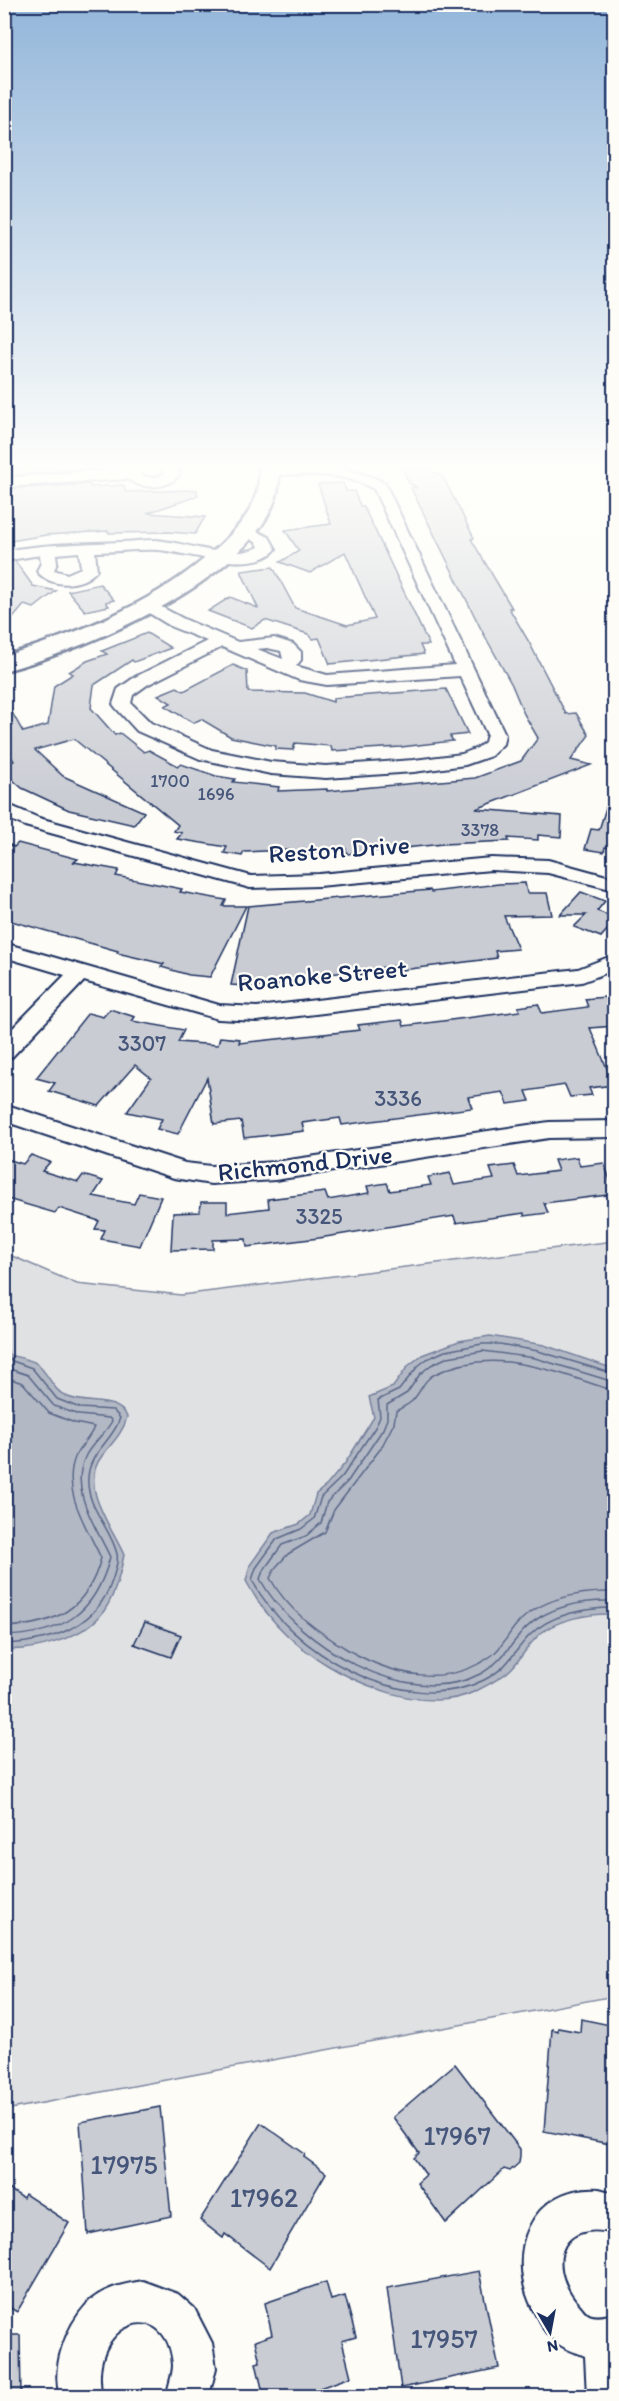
<svg xmlns="http://www.w3.org/2000/svg" width="619" height="2401" font-family="Itim,sans-serif">
<style>
.green{fill:#e0e1e3;stroke:#7e88a0;stroke-width:1.5}
.water{fill:#b3b8c5;stroke:#76819c;stroke-width:1.5}
.lines{fill:none;stroke-linecap:round;stroke-linejoin:round}
.shore{stroke:#586687;stroke-width:1.5}
.building{fill:#c9ccd3;stroke:#1b2f5e;stroke-width:1.5}
.minor-casing{stroke:#1b2f5e;stroke-width:4}
.tertiary-casing{stroke:#1b2f5e;stroke-width:5}
.minor{fill:#fdfcf7;fill-rule:evenodd}
.tertiary{fill:#fdfcf7;fill-rule:evenodd}
.labels{text-anchor:middle;dominant-baseline:central;stroke-width:4.5;stroke-linejoin:round;paint-order:stroke}
.far-number-label{font-size:18px;fill:#46567b}
.number-label{font-size:22px;fill:#46567b}
.street-label{font-size:26px;fill:#1b2f5e;stroke:#fdfcf7}
.near-number-label{font-size:27px;fill:#46567b}
</style>
<rect width="100%" height="100%" fill="#fdfcf7"/>
<filter id="ink" filterUnits="userSpaceOnUse"><feTurbulence type="fractalNoise" baseFrequency=".0167" numOctaves="2"/><feDisplacementMap in="SourceGraphic" scale="12" xChannelSelector="R" yChannelSelector="G"/><feConvolveMatrix kernelMatrix="1 2 1 2 8 2 1 2 1" color-interpolation-filters="sRGB"/></filter>
<g filter="url(#ink)">
<!-- green -->
<polygon class="green" points="614,1241 614,1996 5,2110 5,1253 77,1284 181,1295"/>
<!-- water -->
<g class="water">
<path d="M 490,1336 L 544,1345 L 614,1369 L 614,1614 C 591,1613 554,1619 537,1637 C 527,1646 521,1659 511,1669 C 502,1678 488,1685 476,1691 C 420,1719 330,1675 288,1636 C 271,1620 257,1602 246,1581 L 250,1565 L 273,1533 L 299,1524 L 310,1515 L 316,1494 L 327,1485 L 346,1462 L 374,1417 L 369,1397 L 393,1387 L 408,1366 L 422,1355 L 459,1341 Z"/>
<path d="M 5,1341 L 9,1355 C 17,1357 29,1359 36,1363 C 49,1373 52,1391 68,1397 C 87,1405 119,1397 127,1417 C 123,1433 112,1443 102,1456 C 78,1486 112,1527 124,1555 C 120,1575 114,1600 100,1616 C 81,1638 33,1652 5,1649 Z"/>
</g>
<g class="lines">
<!-- shore -->
<g class="shore">
<path d="M 4,1358 L 32,1368 L 57,1399 L 80,1408 L 113,1410 L 120,1418 C 113,1441 89,1452 88,1478 C 86,1507 111,1528 117,1554 C 119,1562 114,1574 112,1581 C 96,1628 49,1642 4,1644"/>
<path d="M 4,1367 L 28,1375 L 54,1406 L 79,1415 L 109,1418 L 112,1421 C 105,1434 93,1442 86,1455 C 68,1490 96,1526 110,1557 C 95,1615 62,1634 4,1636"/>
<path d="M 614,1374 L 538,1351 L 500,1344 L 482,1344 L 445,1351 L 427,1359 L 418,1366 L 399,1390 L 378,1400 L 380,1417 L 376,1426 L 342,1477 L 321,1497 L 314,1519 L 301,1529 L 277,1539 L 256,1568 L 252,1580 C 289,1652 405,1720 484,1680 C 509,1667 511,1655 529,1636 C 550,1614 585,1608 614,1608"/>
<path d="M 4,1377 L 23,1383 L 49,1413 L 75,1423 L 94,1427 C 90,1438 81,1445 76,1455 C 60,1490 87,1527 101,1558 C 87,1610 55,1625 4,1627"/>
<path d="M 614,1382 L 535,1358 L 483,1351 L 448,1357 L 431,1365 L 420,1374 L 407,1393 L 387,1405 L 387,1419 L 383,1429 L 348,1481 L 327,1502 L 321,1523 L 306,1536 L 282,1545 L 263,1571 L 260,1579 C 295,1644 408,1712 480,1674 C 501,1663 510,1645 525,1629 C 547,1606 584,1600 614,1601"/>
<path d="M 614,1391 C 556,1372 495,1345 435,1374 C 423,1380 421,1392 412,1401 C 408,1405 401,1408 396,1411 L 394,1423 L 381,1448 L 334,1510 L 325,1532 L 288,1554 L 276,1567 L 270,1578 C 288,1611 318,1632 350,1651 C 394,1676 447,1688 491,1656 C 502,1648 508,1634 517,1624 C 541,1598 580,1591 614,1592"/>
</g>
</g>
<!-- building -->
<g class="building">
<polygon points="4,468 89,468 89,469 4,476"/>
<polygon points="402,468 428,468 443,477 474,538 471,539 512,608 509,608 529,642 566,714 576,713 589,735 571,760 591,765 476,809 562,816 561,837 538,835 538,840 508,838 509,841 443,844 347,854 346,849 312,852 312,856 292,856 291,850 244,852 242,856 224,853 227,847 177,839 182,833 174,831 178,825 74,739 35,750 63,776 144,812 134,825 69,810 22,788 4,772 4,765 14,761 4,746 4,698 23,732 48,725 54,686 73,674 69,672 87,661 107,654 102,651 147,633 171,648 134,662 132,660 94,685 91,708 115,735 120,733 144,752 149,750 178,766 181,764 216,776 235,779 233,782 279,787 278,791 327,789 327,791 475,778 521,761 538,738 524,714 512,685 481,629 411,488 416,487 409,483"/>
<polygon points="343,483 346,491 354,491 360,506 363,506 374,528 429,645 420,645 424,654 330,664 319,638 313,639 308,634 265,620 252,628 208,611 230,597 258,608 241,571 273,567 295,608 347,625 375,619 345,552 310,573 280,562 299,551 285,530 331,524 318,484"/>
<polygon points="90,484 90,487 124,485 125,492 197,490 198,496 147,513 205,517 195,534 169,532 109,533 108,531 46,535 4,542 4,489"/>
<polygon points="15,561 33,586 56,591 34,608 24,605 4,629 4,563"/>
<polygon points="100,584 114,600 106,602 109,606 85,611 68,591"/>
<polygon points="233,665 247,671 248,692 305,693 333,702 333,698 446,689 468,734 450,736 453,741 401,747 332,751 331,746 295,743 293,750 275,749 276,746 231,737 201,719 193,723 165,706 171,703 158,695 177,687 184,691"/>
<polygon points="610,795 615,795 615,848 605,847 604,852 585,849 591,829 599,830"/>
<polygon points="4,842 14,847 18,843 78,859 74,862 119,870 116,876 182,889 180,892 226,900 223,906 246,906 210,977 189,975 161,967 164,964 117,953 118,951 4,919"/>
<polygon points="525,883 527,893 547,893 552,915 504,916 518,949 495,951 497,958 402,970 400,965 364,970 365,974 347,976 346,972 288,979 290,983 260,987 231,985 248,906 430,890 431,892 499,884"/>
<polygon points="581,892 605,901 597,911 615,918 615,921 601,937 574,927 586,915 560,915"/>
<polygon points="605,997 608,1003 615,1003 615,1026 590,1028 614,1085 589,1088 592,1095 570,1097 565,1085 526,1091 530,1101 508,1104 503,1092 468,1097 472,1108 342,1125 340,1118 302,1123 304,1131 244,1138 241,1121 214,1124 207,1078 178,1134 157,1129 162,1119 127,1112 151,1078 135,1065 99,1106 49,1091 55,1083 36,1078 88,1013 103,1017 110,1009 135,1017 132,1021 184,1030 178,1042 218,1045 220,1037 240,1039 239,1043 360,1030 358,1025 402,1020 404,1026 466,1018 520,1011 518,1007 538,1004 542,1013 588,1007 585,999"/>
<polygon points="31,1155 50,1162 42,1171 78,1182 83,1175 103,1181 93,1196 134,1204 139,1193 161,1197 140,1246 101,1239 105,1230 95,1229 99,1221 59,1208 55,1213 4,1198 4,1158 23,1164"/>
<polygon points="577,1157 580,1166 604,1163 615,1194 544,1203 548,1213 524,1216 524,1213 456,1223 454,1216 319,1238 247,1247 246,1239 213,1240 213,1249 171,1250 173,1213 200,1212 201,1202 227,1202 227,1213 269,1208 268,1199 325,1192 328,1200 369,1193 367,1186 387,1183 390,1191 431,1185 428,1177 450,1173 454,1185 494,1179 490,1168 514,1165 518,1176 558,1171 554,1160"/>
<polygon points="145,1622 181,1635 171,1657 134,1644"/>
<polygon points="581,2019 615,2026 615,2145 544,2131 552,2029 558,2031 558,2028 580,2032"/>
<polygon points="455,2064 520,2149 520,2155 519,2163 510,2171 504,2169 446,2223 417,2183 426,2175 414,2158 419,2153 393,2117"/>
<polygon points="160,2107 171,2216 88,2234 80,2122"/>
<polygon points="261,2123 305,2154 304,2157 326,2173 270,2268 225,2234 223,2238 200,2220"/>
<polygon points="4,2186 23,2198 25,2194 69,2223 17,2312 4,2304"/>
<polygon points="479,2271 499,2368 401,2388 387,2288"/>
<polygon points="326,2282 331,2300 345,2296 356,2337 342,2341 351,2377 294,2397 264,2397 256,2363 260,2362 255,2341 272,2335 265,2303"/>
<polygon points="4,2335 20,2335 21,2397 4,2397"/>
</g>
<g class="lines">
<!-- minor casing -->
<g class="minor-casing">
<g id="minor">
<path d="M 128,468 L 144,468 L 140,475 L 154,478 L 164,474 L 162,468 L 177,468 L 180,474 C 168,490 142,490 127,479 L 4,487 L 4,478 Z"/>
<path d="M 265,468 C 306,468 348,463 385,483 L 505,734 L 503,744 L 491,756 L 465,765 L 414,772 L 326,778 L 271,774 L 200,759 L 137,731 L 116,708 L 113,704 L 118,689 L 135,677 L 207,641 L 172,627 L 144,610 L 142,606 L 150,601 L 184,619 L 238,642 L 274,638 L 293,644 L 301,652 L 301,660 L 296,666 L 327,675 L 455,665 L 374,489 C 341,471 306,475 270,475 L 265,474 L 263,471 ZM 222,647 L 299,680 L 327,685 L 460,676 L 487,734 L 485,742 L 477,748 L 462,754 L 414,760 L 326,766 L 271,762 L 212,750 L 151,723 L 131,703 L 133,695 L 147,685 ZM 267,648 L 281,651 L 283,659 L 257,649 Z"/>
<path d="M 246,526 L 269,537 L 276,549 C 255,575 188,553 159,550 C 138,549 116,552 95,552 L 97,570 C 84,587 50,589 37,571 L 41,563 L 40,555 L 4,561 L 4,551 C 43,544 80,544 119,542 C 131,542 143,540 155,540 C 187,542 228,562 259,547 L 257,543 L 238,531 ZM 79,552 L 81,568 L 67,574 L 54,570 L 57,563 L 56,554 Z"/>
<polygon points="4,803 39,818 251,876 319,874 491,858 548,860 614,878 614,890 548,873 491,870 319,886 250,888 25,826 4,817"/>
<polygon points="4,943 219,1005 257,1007 578,969 614,955 614,970 582,982 257,1021 218,1019 84,981 12,1057 4,1060 4,1037 65,975 4,957"/>
<polygon points="4,1104 185,1163 211,1166 275,1162 549,1122 614,1121 614,1137 549,1138 275,1180 211,1184 174,1178 4,1121"/>
<path d="M 599,2189 L 614,2193 L 614,2233 C 555,2218 546,2271 581,2307 C 584,2311 587,2315 592,2316 C 598,2318 607,2315 614,2315 L 614,2396 L 587,2396 L 585,2356 C 576,2352 564,2349 556,2342 C 545,2334 539,2321 533,2309 C 505,2254 530,2185 599,2189 Z"/>
<path d="M 143,2281 L 178,2294 L 194,2308 L 212,2343 L 216,2368 L 209,2396 L 167,2396 C 168,2386 173,2375 173,2365 C 168,2293 86,2321 102,2396 L 60,2396 C 51,2366 66,2327 87,2304 C 101,2289 123,2284 143,2281 Z"/>
</g>
</g>
<!-- tertiary casing -->
<g class="tertiary-casing">
<path id="tertiary" d="M 259,468 L 279,468 C 288,568 83,651 4,671 L 4,656 C 82,632 158,602 219,546 C 242,524 262,502 259,468 Z"/>
</g>
<!-- minor -->
<use href="#minor" class="minor"/>
<!-- tertiary -->
<use href="#tertiary" class="tertiary"/>
</g>
</g>
<!-- sky -->
<linearGradient id="sky" x2="0" y2="1"><stop stop-color="#93b6da"/><stop offset="0.58" stop-color="#fefefb"/><stop offset="1" stop-color="#fefefb" stop-opacity="0"/></linearGradient>
<rect width="619" height="804" fill="url(#sky)"/>
<g class="labels">
<!-- far-number labels -->
<g class="far-number-label">
<text x="170" y="781">1700</text>
<text x="216" y="794">1696</text>
<text x="480" y="830">3378</text>
</g>
<!-- number labels -->
<g class="number-label">
<text x="142" y="1043">3307</text>
<text x="398" y="1098">3336</text>
<text x="319" y="1216">3325</text>
</g>
<!-- street labels -->
<g class="street-label">
<text transform="translate(339 849) rotate(-4)">Reston Drive</text>
<text transform="translate(322 975) rotate(-5)">Roanoke Street</text>
<text transform="translate(305 1163) rotate(-6)">Richmond Drive</text>
</g>
<!-- near-number labels -->
<g class="near-number-label">
<text x="457" y="2135">17967</text>
<text x="124" y="2164">17975</text>
<text x="264" y="2197">17962</text>
<text x="444" y="2338">17957</text>
</g>
</g>
<!-- margin -->
<rect width="619" height="2401" fill="none" stroke="#fdfcf7" stroke-width="24"/>
<rect x="12" y="12" width="595" height="2377" fill="none" stroke="#1b2f5e" stroke-width="2" filter="url(#ink)"/>
<!-- north arrow -->
<g transform="translate(550 2332) rotate(170)" stroke="#fdfcf7" stroke-width="4.5" paint-order="stroke">
<path d="M0-4.5L10 22L0 15L-10 22Z" fill="#1b2f5e"/>
<text y="-9" font-size="16" font-weight="bold" text-anchor="middle" fill="#1b2f5e">N</text>
</g>
</svg>
